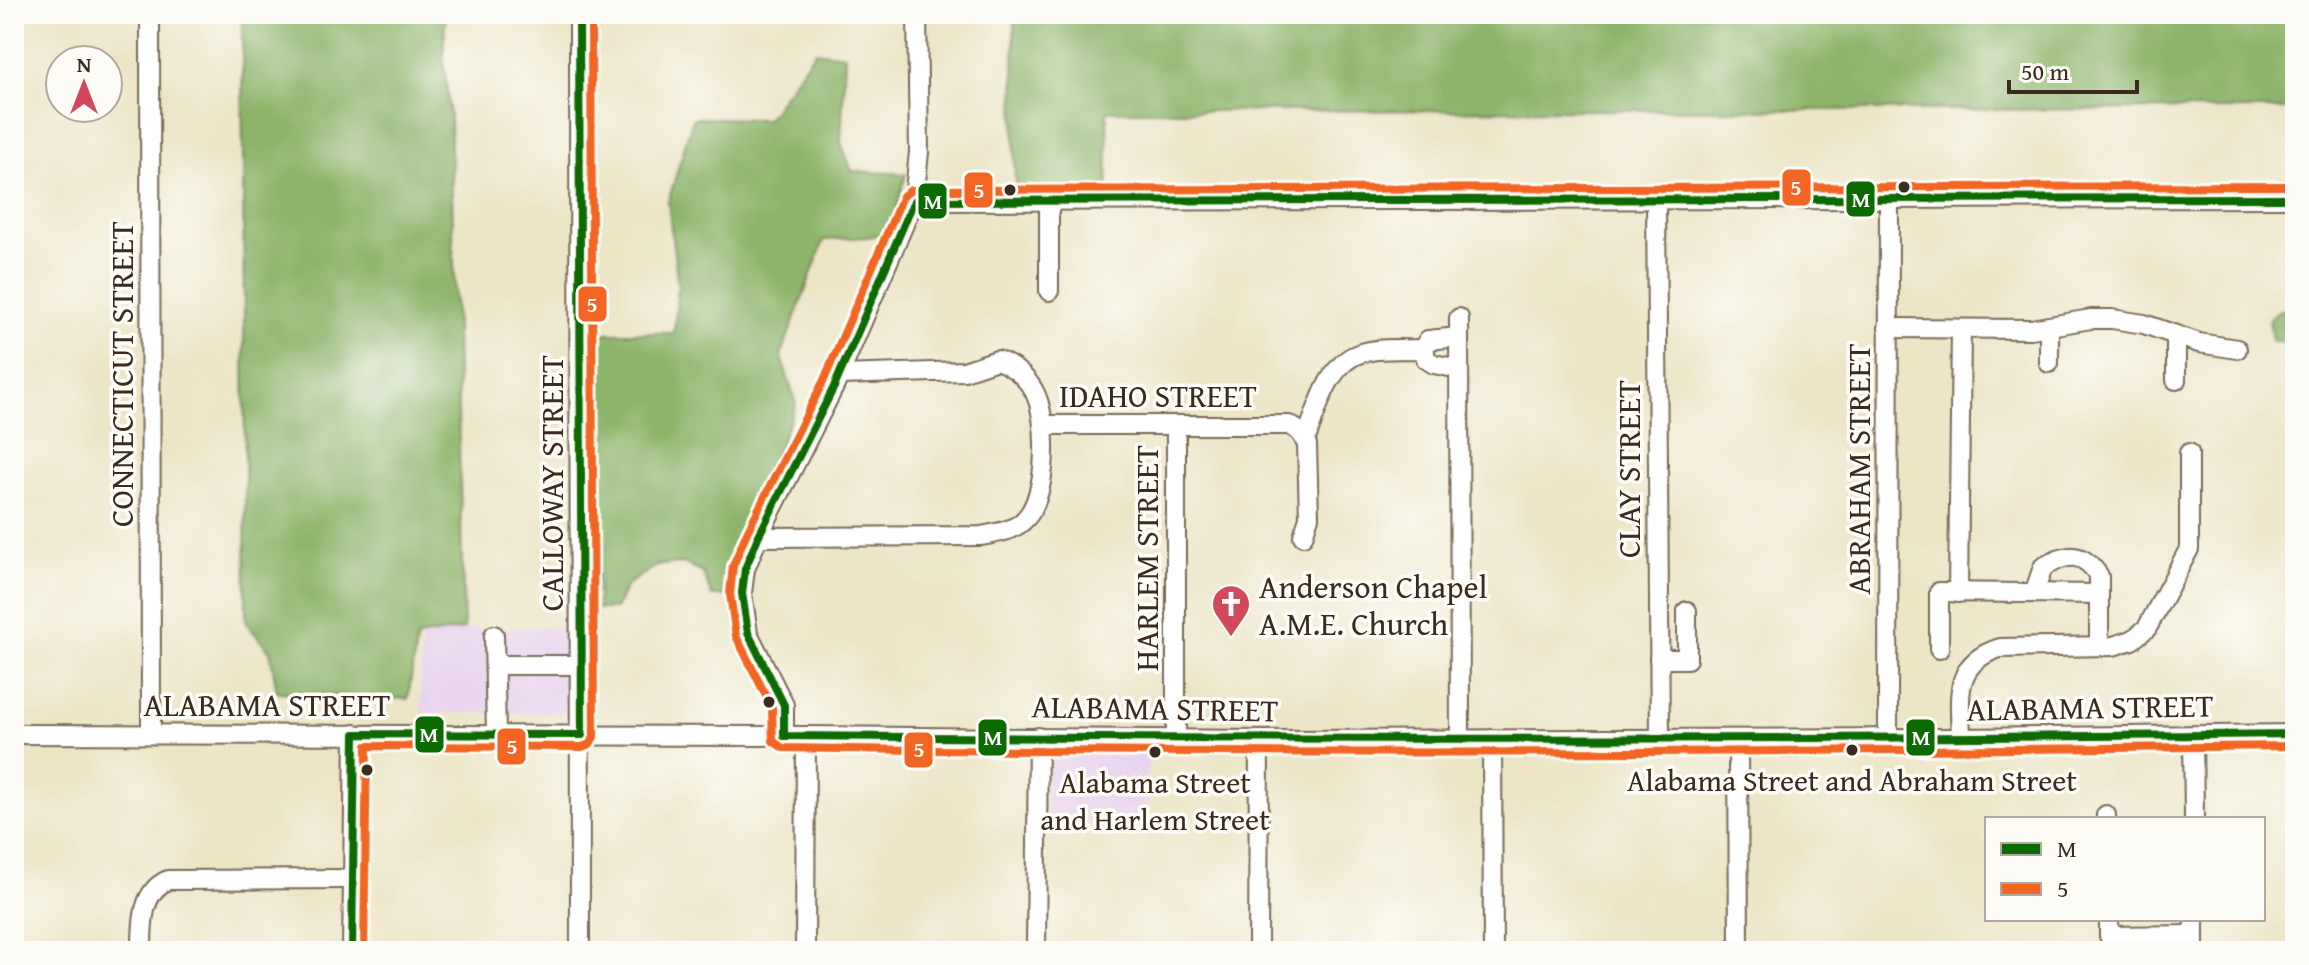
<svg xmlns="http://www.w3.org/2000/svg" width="2309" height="965" font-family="'Gentium Book Plus',serif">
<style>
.built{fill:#e8d2ee}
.forest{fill:#8cb46a;stroke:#646f44;stroke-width:2}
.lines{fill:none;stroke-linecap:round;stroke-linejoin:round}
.minor-casing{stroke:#796b59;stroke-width:22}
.minor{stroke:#fff;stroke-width:18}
.bus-1-casing{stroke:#fdfcf7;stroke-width:14}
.bus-2-casing{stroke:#fdfcf7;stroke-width:14}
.bus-1{stroke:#0c6b00;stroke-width:8}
.bus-2{stroke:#f26522;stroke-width:8}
.bus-dot{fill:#3b2a1e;stroke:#fdfcf7;stroke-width:3}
.labels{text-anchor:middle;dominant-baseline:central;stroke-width:7;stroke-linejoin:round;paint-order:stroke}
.bus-label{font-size:30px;fill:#3b2a1e;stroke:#fdfcf7}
.street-label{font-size:32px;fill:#3b2a1e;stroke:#fdfcf7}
.poi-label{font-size:32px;fill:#3b2a1e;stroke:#fdfcf7;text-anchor:start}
.line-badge{stroke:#fdfcf7;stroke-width:3}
.badge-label{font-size:22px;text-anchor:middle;font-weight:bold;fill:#fff}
</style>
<rect width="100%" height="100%" fill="#fdfcf7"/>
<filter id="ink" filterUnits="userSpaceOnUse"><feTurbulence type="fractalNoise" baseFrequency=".0125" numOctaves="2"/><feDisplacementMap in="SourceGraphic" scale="16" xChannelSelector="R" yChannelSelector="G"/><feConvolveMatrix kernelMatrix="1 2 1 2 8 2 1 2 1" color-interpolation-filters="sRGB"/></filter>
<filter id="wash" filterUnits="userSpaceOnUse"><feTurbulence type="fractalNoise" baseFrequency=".006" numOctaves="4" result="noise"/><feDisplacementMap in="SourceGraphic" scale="32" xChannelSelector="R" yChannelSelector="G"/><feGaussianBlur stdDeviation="1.8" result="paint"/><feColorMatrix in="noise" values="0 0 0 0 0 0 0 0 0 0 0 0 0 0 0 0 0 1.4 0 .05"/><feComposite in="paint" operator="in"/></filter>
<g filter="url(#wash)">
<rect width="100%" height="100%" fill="#ece5c6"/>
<!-- built -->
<g class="built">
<polygon points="570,628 570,693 563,713 430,713 421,711 421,629"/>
<polygon points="1060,754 1148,754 1148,822 1047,822 1047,771"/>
</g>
<!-- forest -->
<g class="forest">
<polygon points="242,14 446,14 443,55 450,117 464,629 417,637 408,699 277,692 270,651 246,623"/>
<polygon points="1014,14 2295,14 2295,109 1107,111 1108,187 1015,187"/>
<polygon points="815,51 845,55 841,143 852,171 906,174 890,232 868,237 824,240 781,355 796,405 749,520 727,596 712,596 703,573 684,563 658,565 627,585 615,609 598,609 593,333 674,333 678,286 668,202 693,118 767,119"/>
<polygon points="2280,310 2295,311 2295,342 2272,341 2269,318"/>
</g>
</g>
<g filter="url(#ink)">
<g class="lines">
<!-- minor casing -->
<g class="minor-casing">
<g id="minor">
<polyline points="150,14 151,734"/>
<polyline points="579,14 580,951"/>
<polyline points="1656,198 1660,740"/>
<polyline points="914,201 2295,198"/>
<polyline points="1049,291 1049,201"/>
<polyline points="1459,318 1460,740"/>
<polyline points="2049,326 2049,363"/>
<polyline points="1888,328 2031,329 2091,319 2112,319 2144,324 2199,343 2237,349"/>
<polyline points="1459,337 1428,340 1424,347 1426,359 1434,364 1459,369"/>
<polyline points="2176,380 2176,336"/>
<path d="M 1043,425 L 1289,425 C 1299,430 1303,434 1307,445 L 1309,517 L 1303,536"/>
<polyline points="1176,425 1176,738"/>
<path d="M 1305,441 C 1317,412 1327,363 1361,353 C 1380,347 1405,350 1425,349"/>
<path d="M 758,537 L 981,536 C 997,533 1015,531 1026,518 C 1048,495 1049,418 1034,391 C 1025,375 1013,366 997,360 L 964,371 L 840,375"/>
<polyline points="1958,593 1961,329"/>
<path d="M 2034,593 L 2043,567 C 2067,554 2082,550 2099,576 L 2099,646"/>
<polyline points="494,635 496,735"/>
<polyline points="1939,649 1939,592 2099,594"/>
<polyline points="1659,659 1687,659 1687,611"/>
<polyline points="495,665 581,665"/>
<polyline points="14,734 806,736 1259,740 1961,738 2295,734"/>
<polyline points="784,736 784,705 748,633 742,593 745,569 758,537 835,385 914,201 919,152 917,14"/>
<polyline points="2193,736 2194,819"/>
<polyline points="1888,738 1889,200"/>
<path d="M 1961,738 C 1960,697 1952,663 2000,648 L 2113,646 L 2132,640 L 2147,628 L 2189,549 L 2189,453"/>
<polyline points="1492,739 1493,951"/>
<polyline points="1738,739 1739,951"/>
<polyline points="2106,815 2106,819"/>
<polyline points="2109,919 2109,936 2194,935"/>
<polyline points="2194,919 2194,951"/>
<path d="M 142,951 C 142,926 141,891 168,880 L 353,879"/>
<polyline points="352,951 355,734"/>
<polyline points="805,951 806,736"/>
<polyline points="1036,951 1038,737"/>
<polyline points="1258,951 1259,740"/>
</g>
</g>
<!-- minor -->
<use href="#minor" class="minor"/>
<!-- bus-1 casing -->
<g class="bus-1-casing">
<g id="bus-1">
<path d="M 2295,198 L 914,201 L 835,385 L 758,537 L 745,569 L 742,593 L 748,633 L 784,705 L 784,736 C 1288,740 1791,740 2295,734"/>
<polyline points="352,951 355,734 582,735 579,14"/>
</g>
</g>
<!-- bus-2 casing -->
<g class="bus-2-casing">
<g id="bus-2">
<path d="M 2295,186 L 911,190 L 903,196 L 824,380 L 747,532 L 733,566 L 730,594 L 736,636 L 772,708 L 773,741 L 783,748 C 1287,756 1791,752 2295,746"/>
<polyline points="364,951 367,746 582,747 590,744 594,737 591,14"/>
</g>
</g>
<!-- bus-1 -->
<use href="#bus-1" class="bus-1"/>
<!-- bus-2 -->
<use href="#bus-2" class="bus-2"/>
</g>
</g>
<!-- icons -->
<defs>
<g id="church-pin" transform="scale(2)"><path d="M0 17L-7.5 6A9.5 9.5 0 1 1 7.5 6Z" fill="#d1495b" stroke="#fdfcf7"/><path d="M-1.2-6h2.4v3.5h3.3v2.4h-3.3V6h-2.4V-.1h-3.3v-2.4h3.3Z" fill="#fff"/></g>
</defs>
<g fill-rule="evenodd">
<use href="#church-pin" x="1231" y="604"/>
</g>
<!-- markers -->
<g class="bus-dot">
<circle cx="1904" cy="187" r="7"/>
<circle cx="1010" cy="190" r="7"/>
<circle cx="769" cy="702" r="7"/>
<circle cx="1852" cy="750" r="7"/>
<circle cx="1155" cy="752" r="7"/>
<circle cx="367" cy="770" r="7"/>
</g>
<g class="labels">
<!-- bus labels -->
<g class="bus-label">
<text x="1852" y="780">Alabama Street and Abraham Street</text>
<text x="1155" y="782">Alabama Street<tspan x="1155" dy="37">and Harlem Street</tspan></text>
</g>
<!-- street labels -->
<g class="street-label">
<text transform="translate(121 374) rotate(-90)">CONNECTICUT STREET</text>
<text x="1158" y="395">IDAHO STREET</text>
<text transform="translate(1628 469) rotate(-90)">CLAY STREET</text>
<text transform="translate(1858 469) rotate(-90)">ABRAHAM STREET</text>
<text transform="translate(551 483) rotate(-90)">CALLOWAY STREET</text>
<text transform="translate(1146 558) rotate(-90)">HARLEM STREET</text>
<text x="267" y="704">ALABAMA STREET</text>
<text transform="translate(2090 707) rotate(-1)">ALABAMA STREET</text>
<text transform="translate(1155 708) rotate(1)">ALABAMA STREET</text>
</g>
<!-- poi labels -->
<g class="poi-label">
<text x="1259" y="586">Anderson Chapel<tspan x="1259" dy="37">A.M.E. Church</tspan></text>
</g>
</g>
<g class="line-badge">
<rect x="1781" y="168" width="31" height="39" rx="8" fill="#f26522"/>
<rect x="963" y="171" width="31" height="38" rx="8" fill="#f26522"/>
<rect x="1845" y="180" width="31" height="38" rx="8" fill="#0c6b00"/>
<rect x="917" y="182" width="31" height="38" rx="8" fill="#0c6b00"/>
<rect x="577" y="285" width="31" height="38" rx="8" fill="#f26522"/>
<rect x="414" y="715" width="31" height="39" rx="8" fill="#0c6b00"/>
<rect x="1905" y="718" width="31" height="39" rx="8" fill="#0c6b00"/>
<rect x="977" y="718" width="31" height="39" rx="8" fill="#0c6b00"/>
<rect x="496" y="727" width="31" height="39" rx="8" fill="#f26522"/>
<rect x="903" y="731" width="31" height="38" rx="8" fill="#f26522"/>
</g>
<g class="badge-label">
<text x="1796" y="195">5</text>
<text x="979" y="198">5</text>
<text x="1861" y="207">M</text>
<text x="933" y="209">M</text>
<text x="592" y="312">5</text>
<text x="429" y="742">M</text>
<text x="1921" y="745">M</text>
<text x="993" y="745">M</text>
<text x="512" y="754">5</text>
<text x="919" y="757">5</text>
</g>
<!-- margin -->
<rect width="2309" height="965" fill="none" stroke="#fdfcf7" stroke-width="48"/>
<!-- legend -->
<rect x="1985" y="817" width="280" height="104" fill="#fdfcf7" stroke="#afa8a0" stroke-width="2"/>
<rect x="2001" y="843" width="40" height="12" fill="#0c6b00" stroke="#afa8a0" stroke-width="2"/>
<text x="2057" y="857" font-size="24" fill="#3b2a1e">M</text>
<rect x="2001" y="883" width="40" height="12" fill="#f26522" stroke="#afa8a0" stroke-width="2"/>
<text x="2057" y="897" font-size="24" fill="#3b2a1e">5</text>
<!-- north arrow -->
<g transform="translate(84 84)"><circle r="38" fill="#fdfcf7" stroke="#afa8a0" stroke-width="2"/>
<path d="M0-6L14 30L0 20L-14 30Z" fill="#d1495b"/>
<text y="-12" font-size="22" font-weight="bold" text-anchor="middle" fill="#3b2a1e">N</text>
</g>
<!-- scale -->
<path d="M2009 80v12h128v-12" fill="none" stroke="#3b2a1e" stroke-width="4"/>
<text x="2021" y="80" font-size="24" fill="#3b2a1e" stroke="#fdfcf7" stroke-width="6" paint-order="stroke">50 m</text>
</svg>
